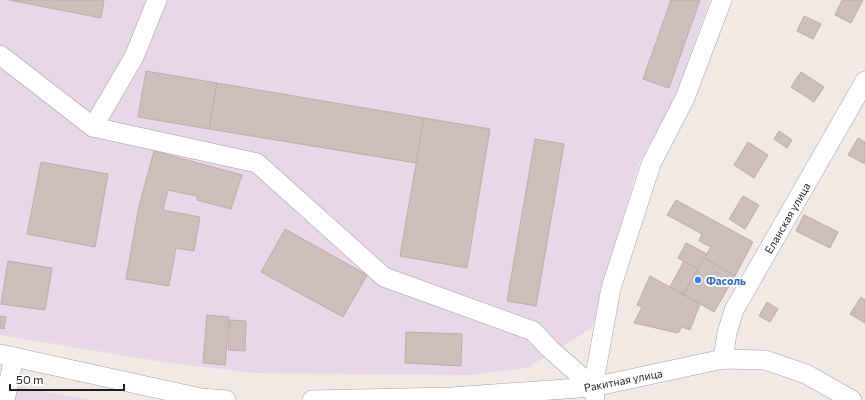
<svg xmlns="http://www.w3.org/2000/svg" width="865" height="400" font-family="Commissioner,sans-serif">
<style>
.industrial{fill:#e8d6e9}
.building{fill:#ccbeba;stroke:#c2aca6}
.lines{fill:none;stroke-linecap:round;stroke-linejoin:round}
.minor-casing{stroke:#a3a3a3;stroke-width:20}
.minor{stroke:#fff;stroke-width:19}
.shop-dot{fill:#3f7fe0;stroke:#fff;stroke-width:1.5}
.labels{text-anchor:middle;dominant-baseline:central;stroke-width:4;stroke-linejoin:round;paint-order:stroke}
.street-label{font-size:11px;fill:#1f1f1f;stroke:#fff}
.shop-label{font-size:11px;font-weight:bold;fill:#366cbe;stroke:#fff;text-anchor:start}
</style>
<rect width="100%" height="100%" fill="#f0e9e4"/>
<!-- industrial -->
<g class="industrial">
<polygon points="0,0 710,0 674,100 638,165 592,328 527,368 469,375 256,373 170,363 0,335"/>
<polygon points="0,383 91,400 0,400"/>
</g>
<!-- building -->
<g class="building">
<polygon points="9,0 104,0 101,18"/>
<polygon points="671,0 700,0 669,88 643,79"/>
<polygon points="842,0 863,0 851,23 835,15"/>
<polygon points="804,16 821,24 813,39 797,31"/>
<polygon points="146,71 217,83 209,129 138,117"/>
<polygon points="801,72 824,87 814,102 791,87"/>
<polygon points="217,83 424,118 416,163 209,129"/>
<polygon points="424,118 490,129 467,268 400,256"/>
<polygon points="779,131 792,140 787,148 774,139"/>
<polygon points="858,138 865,142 865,164 848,155"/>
<polygon points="535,139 564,144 536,306 507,301"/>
<polygon points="748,142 768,155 754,178 734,165"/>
<polygon points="154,151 242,175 231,209 197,200 197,196 168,190 163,210 200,217 194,251 176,248 169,286 126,279 139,206"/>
<polygon points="41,162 108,174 95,247 27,234"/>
<polygon points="743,196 759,205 745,229 729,219"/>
<polygon points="676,200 753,242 735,276 704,258 711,247 699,241 702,234 667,215"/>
<polygon points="804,215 838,232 830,248 796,231"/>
<polygon points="285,229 367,275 343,317 261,272"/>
<polygon points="686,243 707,254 698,269 678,258"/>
<polygon points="704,258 735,276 714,312 683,294"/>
<polygon points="8,261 52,268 45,310 1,304"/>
<polygon points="684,261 698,269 683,294 670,287"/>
<polygon points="650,276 700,304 690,330 682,327 678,333 634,323 642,307 637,305"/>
<polygon points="861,297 865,300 865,323 850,314"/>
<polygon points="767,302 778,309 770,322 759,316"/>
<polygon points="207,315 229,317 225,365 203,363"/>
<polygon points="0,316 6,317 4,329 0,328"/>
<polygon points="230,320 246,321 245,351 228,350"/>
<polygon points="406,332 462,334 461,366 405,363"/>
</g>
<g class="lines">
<!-- minor casing -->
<g class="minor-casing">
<g id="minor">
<polyline points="0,55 93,127 257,163 384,277 533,331 550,349 593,387"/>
<polyline points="93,127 134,57 157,0"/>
<polyline points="0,354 201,398 226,400"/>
<polyline points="723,359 727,333 734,310 865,81"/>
<polyline points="595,397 593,387 611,288 651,164 685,98 722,0"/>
<polyline points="5,400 14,357"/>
<polyline points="312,400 452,397 593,387 723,359 765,360 806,374 852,400"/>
</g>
</g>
<!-- minor -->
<use href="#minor" class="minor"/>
</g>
<!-- markers -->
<circle class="shop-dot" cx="698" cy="280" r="4"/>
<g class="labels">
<!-- street labels -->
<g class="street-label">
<text transform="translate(787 218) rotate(-60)">Еланская улица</text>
<text transform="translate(623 380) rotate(-11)">Ракитная улица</text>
</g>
<!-- shop labels -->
<g class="shop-label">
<text x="706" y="280">Фасоль</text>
</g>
</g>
<!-- scale -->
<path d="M10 384v6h114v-6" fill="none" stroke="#1f1f1f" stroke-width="2"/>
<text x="16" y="384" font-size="12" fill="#1f1f1f" stroke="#ffffff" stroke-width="3" paint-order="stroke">50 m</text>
</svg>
